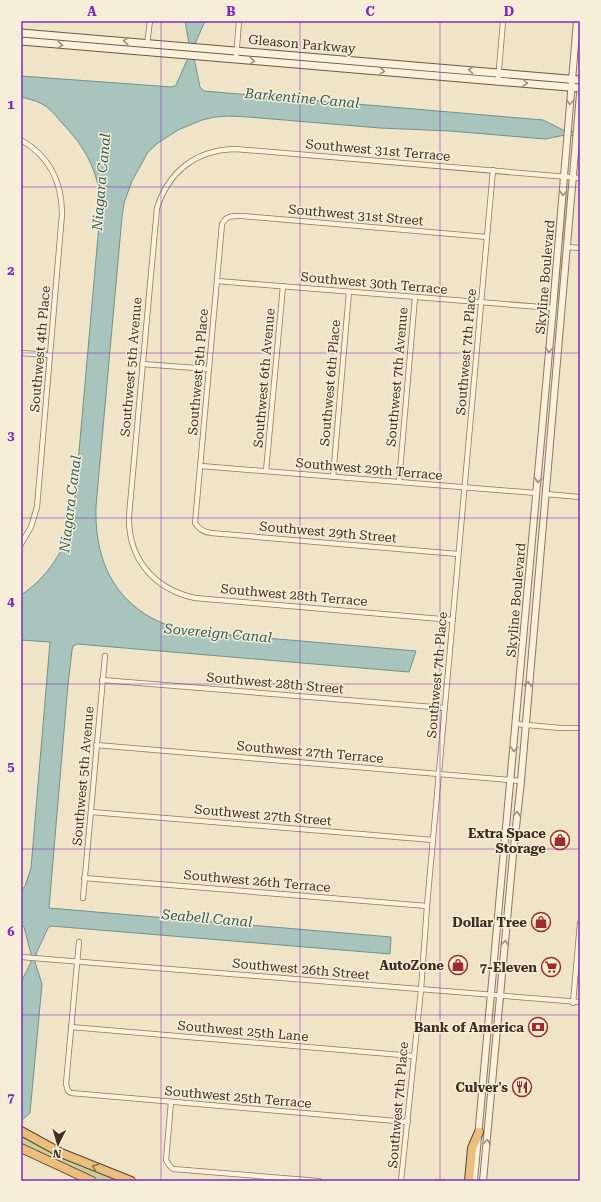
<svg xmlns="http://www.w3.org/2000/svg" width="601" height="1202" font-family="'Roboto Serif',serif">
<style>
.green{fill:#c9cf9b}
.water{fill:#a9c4bc;stroke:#6f938a}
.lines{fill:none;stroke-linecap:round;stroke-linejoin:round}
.minor-casing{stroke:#8d765c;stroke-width:6}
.tertiary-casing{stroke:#8d765c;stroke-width:8}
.secondary-casing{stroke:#6f573f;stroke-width:9}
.trunk-casing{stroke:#5b4430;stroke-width:10}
.minor{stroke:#faf1dc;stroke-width:4.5}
.tertiary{stroke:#faf1dc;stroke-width:6}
.secondary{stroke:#faf1dc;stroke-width:7}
.trunk{stroke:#eabe7c;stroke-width:8}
.oneway{stroke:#9c907e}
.oneway2{stroke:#8b6f49}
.grid{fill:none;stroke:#7b2cbf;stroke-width:1;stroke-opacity:0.55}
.labels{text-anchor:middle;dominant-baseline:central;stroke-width:3;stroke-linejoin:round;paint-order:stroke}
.street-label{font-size:13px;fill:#3d2e20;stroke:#f7eed8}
.poi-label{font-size:13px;font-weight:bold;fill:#3d2e20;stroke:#f7eed8;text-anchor:end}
.water-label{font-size:14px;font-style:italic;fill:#2f5d5a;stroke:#f7eed8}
.neatline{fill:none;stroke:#7b2cbf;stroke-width:1.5}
.grid-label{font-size:13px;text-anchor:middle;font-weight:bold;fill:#7b2cbf}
</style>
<rect width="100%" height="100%" fill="#f0e4c8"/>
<!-- green -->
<g class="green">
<polygon points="568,183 570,184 566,238 563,241 562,239 566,189"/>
<polygon points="562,255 564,260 560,302 557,304 556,300 560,257"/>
<polygon points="21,1136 72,1163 117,1181 102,1181 95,1178 69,1167 21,1142"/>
</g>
<!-- water -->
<path class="water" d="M 185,21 L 205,21 L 195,44 L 194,58 L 200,87 L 204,91 L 543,120 L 565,131 L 580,132 L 580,136 L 565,135 L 545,139 L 450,131 L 380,128 L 248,117 L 229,116 L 215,117 L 202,120 L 178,130 L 158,143 L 148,152 L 132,181 L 124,203 L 122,217 L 96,506 C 94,570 122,615 186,631 L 416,651 L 409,672 L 77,644 L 73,646 L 72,650 L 68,684 L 49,908 L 391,937 L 390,954 L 51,926 L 48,928 L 36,954 L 35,962 L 42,984 L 30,1113 L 22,1120 L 21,1129 L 21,982 L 31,962 L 31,954 L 24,927 L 21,924 L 21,891 L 25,886 L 31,868 L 50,642 L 21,640 L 21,595 C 48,577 64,551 73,520 L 101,202 C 97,169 85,147 62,123 C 56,116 50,108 42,104 C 35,100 28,99 21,97 L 21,76 L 172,87 L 176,85 L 188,58 L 189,44 Z"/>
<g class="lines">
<!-- minor casing -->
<g class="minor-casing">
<g id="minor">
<polyline points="147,45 150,21"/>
<polyline points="236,59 239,21"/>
<polyline points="498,81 503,21"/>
<path d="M 21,140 C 49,156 62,182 62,214 L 37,507 L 31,527 L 21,544"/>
<polyline points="567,247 580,248"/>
<polyline points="217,281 553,308"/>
<polyline points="21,353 50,355"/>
<polyline points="142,364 209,369"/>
<polyline points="201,466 536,493"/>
<polyline points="266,471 283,286"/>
<polyline points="333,477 349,292"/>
<polyline points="399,482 415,297"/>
<polyline points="545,494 580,497"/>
<path d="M 458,554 L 211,533 C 203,532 199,529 195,523 L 222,224 C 227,215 233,216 242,216 L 487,237"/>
<path d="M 453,620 L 195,598 C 154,589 128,559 129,516 L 157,208 C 169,171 196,150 235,149 L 580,178"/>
<polyline points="102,680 445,708"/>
<polyline points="516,724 561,728 580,728"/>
<polyline points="96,745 521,781"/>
<polyline points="91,812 433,840"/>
<polyline points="84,878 427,906"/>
<polyline points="83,898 105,656"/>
<polyline points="79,942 66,1084 68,1091 71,1093 408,1122"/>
<polyline points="21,957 580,1002"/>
<polyline points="573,1003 580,923"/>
<polyline points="71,1027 413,1056"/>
<polyline points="171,1102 166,1160 169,1165 173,1169 319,1181"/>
<polyline points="401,1181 421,990 427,906 493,170"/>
</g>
</g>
<!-- tertiary casing -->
<g class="tertiary-casing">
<g id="tertiary">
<polyline points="474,1181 553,308 577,21"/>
<polyline points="483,1181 513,855 521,781 580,94"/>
</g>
</g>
<!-- secondary casing -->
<g class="secondary-casing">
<g id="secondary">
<polyline points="21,33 580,80"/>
<polyline points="21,41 580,88"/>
</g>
</g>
<!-- trunk casing -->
<g class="trunk-casing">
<g id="trunk">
<polyline points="21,1131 61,1153 131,1181"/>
<polyline points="21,1148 92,1181"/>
<polyline points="469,1181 472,1148 479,1132"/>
</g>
</g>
<!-- minor -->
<use href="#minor" class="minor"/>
<!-- tertiary -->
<use href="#tertiary" class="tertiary"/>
<!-- secondary -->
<use href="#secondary" class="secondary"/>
<!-- trunk -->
<use href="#trunk" class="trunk"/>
</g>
<!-- one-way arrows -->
<defs><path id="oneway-chevron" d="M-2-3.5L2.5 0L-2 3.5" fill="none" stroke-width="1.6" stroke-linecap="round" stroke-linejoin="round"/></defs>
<g class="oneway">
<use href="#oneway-chevron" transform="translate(126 41) rotate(-175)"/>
<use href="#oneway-chevron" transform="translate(60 45) rotate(5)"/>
<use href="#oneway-chevron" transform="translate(252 61) rotate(5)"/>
<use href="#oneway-chevron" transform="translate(471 70) rotate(-175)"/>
<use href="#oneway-chevron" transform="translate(382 71) rotate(5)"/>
<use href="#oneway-chevron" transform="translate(525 83) rotate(5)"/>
<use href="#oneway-chevron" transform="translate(570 102) rotate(95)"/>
<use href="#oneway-chevron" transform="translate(563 193) rotate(95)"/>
<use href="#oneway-chevron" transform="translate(549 350) rotate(95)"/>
<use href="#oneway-chevron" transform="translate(538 480) rotate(96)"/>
<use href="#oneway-chevron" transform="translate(528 684) rotate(-85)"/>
<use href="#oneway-chevron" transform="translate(514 749) rotate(95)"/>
<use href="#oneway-chevron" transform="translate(517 814) rotate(-85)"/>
<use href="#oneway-chevron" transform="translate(505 943) rotate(-85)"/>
<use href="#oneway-chevron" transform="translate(487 1142) rotate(-85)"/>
</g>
<use class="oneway2" href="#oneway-chevron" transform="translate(95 1167) rotate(-159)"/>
<!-- grid -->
<path class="grid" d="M 161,21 L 161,1181M 300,21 L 300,1181M 440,21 L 440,1181M 21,187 L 580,187M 21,353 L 580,353M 21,518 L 580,518M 21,684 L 580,684M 21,849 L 580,849M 21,1015 L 580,1015"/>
<!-- icons -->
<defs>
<g id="shop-ring" transform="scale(1)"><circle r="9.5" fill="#f7eed8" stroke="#9e2a2b" stroke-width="1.5"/><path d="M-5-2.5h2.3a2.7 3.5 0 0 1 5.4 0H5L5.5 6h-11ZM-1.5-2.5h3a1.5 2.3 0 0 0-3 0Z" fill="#9e2a2b"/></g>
<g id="supermarket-ring" transform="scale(1)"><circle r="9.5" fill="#f7eed8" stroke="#9e2a2b" stroke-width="1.5"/><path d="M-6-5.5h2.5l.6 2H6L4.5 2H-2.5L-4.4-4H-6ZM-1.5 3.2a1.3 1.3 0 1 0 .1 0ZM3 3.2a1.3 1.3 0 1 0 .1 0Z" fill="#9e2a2b"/></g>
<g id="bank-ring" transform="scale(1)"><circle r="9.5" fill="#f7eed8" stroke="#9e2a2b" stroke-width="1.5"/><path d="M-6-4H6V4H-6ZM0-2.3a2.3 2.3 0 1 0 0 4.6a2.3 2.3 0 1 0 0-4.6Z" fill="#9e2a2b"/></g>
<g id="restaurant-ring" transform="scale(1)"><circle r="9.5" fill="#f7eed8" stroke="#9e2a2b" stroke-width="1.5"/><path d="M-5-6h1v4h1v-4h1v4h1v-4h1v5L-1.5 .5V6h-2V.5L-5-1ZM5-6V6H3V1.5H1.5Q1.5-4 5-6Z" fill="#9e2a2b"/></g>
</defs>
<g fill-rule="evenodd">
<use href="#shop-ring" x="560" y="840"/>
<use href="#shop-ring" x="541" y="922"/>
<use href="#shop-ring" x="458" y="965"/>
<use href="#supermarket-ring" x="551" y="967"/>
<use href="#bank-ring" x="538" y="1027"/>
<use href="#restaurant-ring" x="522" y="1087"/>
</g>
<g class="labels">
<!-- street labels -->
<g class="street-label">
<text transform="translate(302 44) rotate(5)">Gleason Parkway</text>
<text transform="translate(378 150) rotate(5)">Southwest 31st Terrace</text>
<text transform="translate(356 215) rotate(5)">Southwest 31st Street</text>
<text transform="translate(545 277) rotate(-85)">Skyline Boulevard</text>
<text transform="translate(374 283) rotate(5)">Southwest 30th Terrace</text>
<text transform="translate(40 349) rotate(-85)">Southwest 4th Place</text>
<text transform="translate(466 352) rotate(-85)">Southwest 7th Place</text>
<text transform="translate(131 367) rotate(-85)">Southwest 5th Avenue</text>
<text transform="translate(198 372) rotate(-85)">Southwest 5th Place</text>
<text transform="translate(397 377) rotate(-85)">Southwest 7th Avenue</text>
<text transform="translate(264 378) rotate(-85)">Southwest 6th Avenue</text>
<text transform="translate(330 383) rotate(-85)">Southwest 6th Place</text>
<text transform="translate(369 469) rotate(5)">Southwest 29th Terrace</text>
<text transform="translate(328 532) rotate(5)">Southwest 29th Street</text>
<text transform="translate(294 595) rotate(5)">Southwest 28th Terrace</text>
<text transform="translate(516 600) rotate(-85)">Skyline Boulevard</text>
<text transform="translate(437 675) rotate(-85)">Southwest 7th Place</text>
<text transform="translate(275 683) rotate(5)">Southwest 28th Street</text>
<text transform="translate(310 752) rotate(5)">Southwest 27th Terrace</text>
<text transform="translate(83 776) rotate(-85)">Southwest 5th Avenue</text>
<text transform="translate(263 815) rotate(5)">Southwest 27th Street</text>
<text transform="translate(257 881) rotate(5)">Southwest 26th Terrace</text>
<text transform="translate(301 969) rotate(5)">Southwest 26th Street</text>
<text transform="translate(243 1031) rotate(5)">Southwest 25th Lane</text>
<text transform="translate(238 1097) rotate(5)">Southwest 25th Terrace</text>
<text transform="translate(398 1105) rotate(-85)">Southwest 7th Place</text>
</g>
<!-- poi labels -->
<g class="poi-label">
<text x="546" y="833">Extra Space<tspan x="546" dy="15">Storage</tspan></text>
<text x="527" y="922">Dollar Tree</text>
<text x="444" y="965">AutoZone</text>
<text x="537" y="967">7-Eleven</text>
<text x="524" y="1027">Bank of America</text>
<text x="508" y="1087">Culver's</text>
</g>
<!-- water labels -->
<g class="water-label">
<text transform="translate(302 98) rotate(5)">Barkentine Canal</text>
<text transform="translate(101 182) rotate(-85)">Niagara Canal</text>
<text transform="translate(70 504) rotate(-83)">Niagara Canal</text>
<text transform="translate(218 633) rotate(5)">Sovereign Canal</text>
<text transform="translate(207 918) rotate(5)">Seabell Canal</text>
</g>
</g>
<!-- border -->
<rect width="601" height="1202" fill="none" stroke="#f7eed8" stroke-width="44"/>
<!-- north arrow -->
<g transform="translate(58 1144) rotate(185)" stroke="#f7eed8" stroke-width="3" paint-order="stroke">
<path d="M0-3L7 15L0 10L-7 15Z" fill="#3d2e20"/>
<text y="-6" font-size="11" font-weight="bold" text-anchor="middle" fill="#3d2e20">N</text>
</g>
<rect x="22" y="22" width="557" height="1158" class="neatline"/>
<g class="grid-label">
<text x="92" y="16">A</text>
<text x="231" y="16">B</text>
<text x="370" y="16">C</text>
<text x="509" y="16">D</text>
<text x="11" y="109">1</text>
<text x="11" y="275">2</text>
<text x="11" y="440">3</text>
<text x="11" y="606">4</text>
<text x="11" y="771">5</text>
<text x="11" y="936">6</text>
<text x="11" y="1102">7</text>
</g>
</svg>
